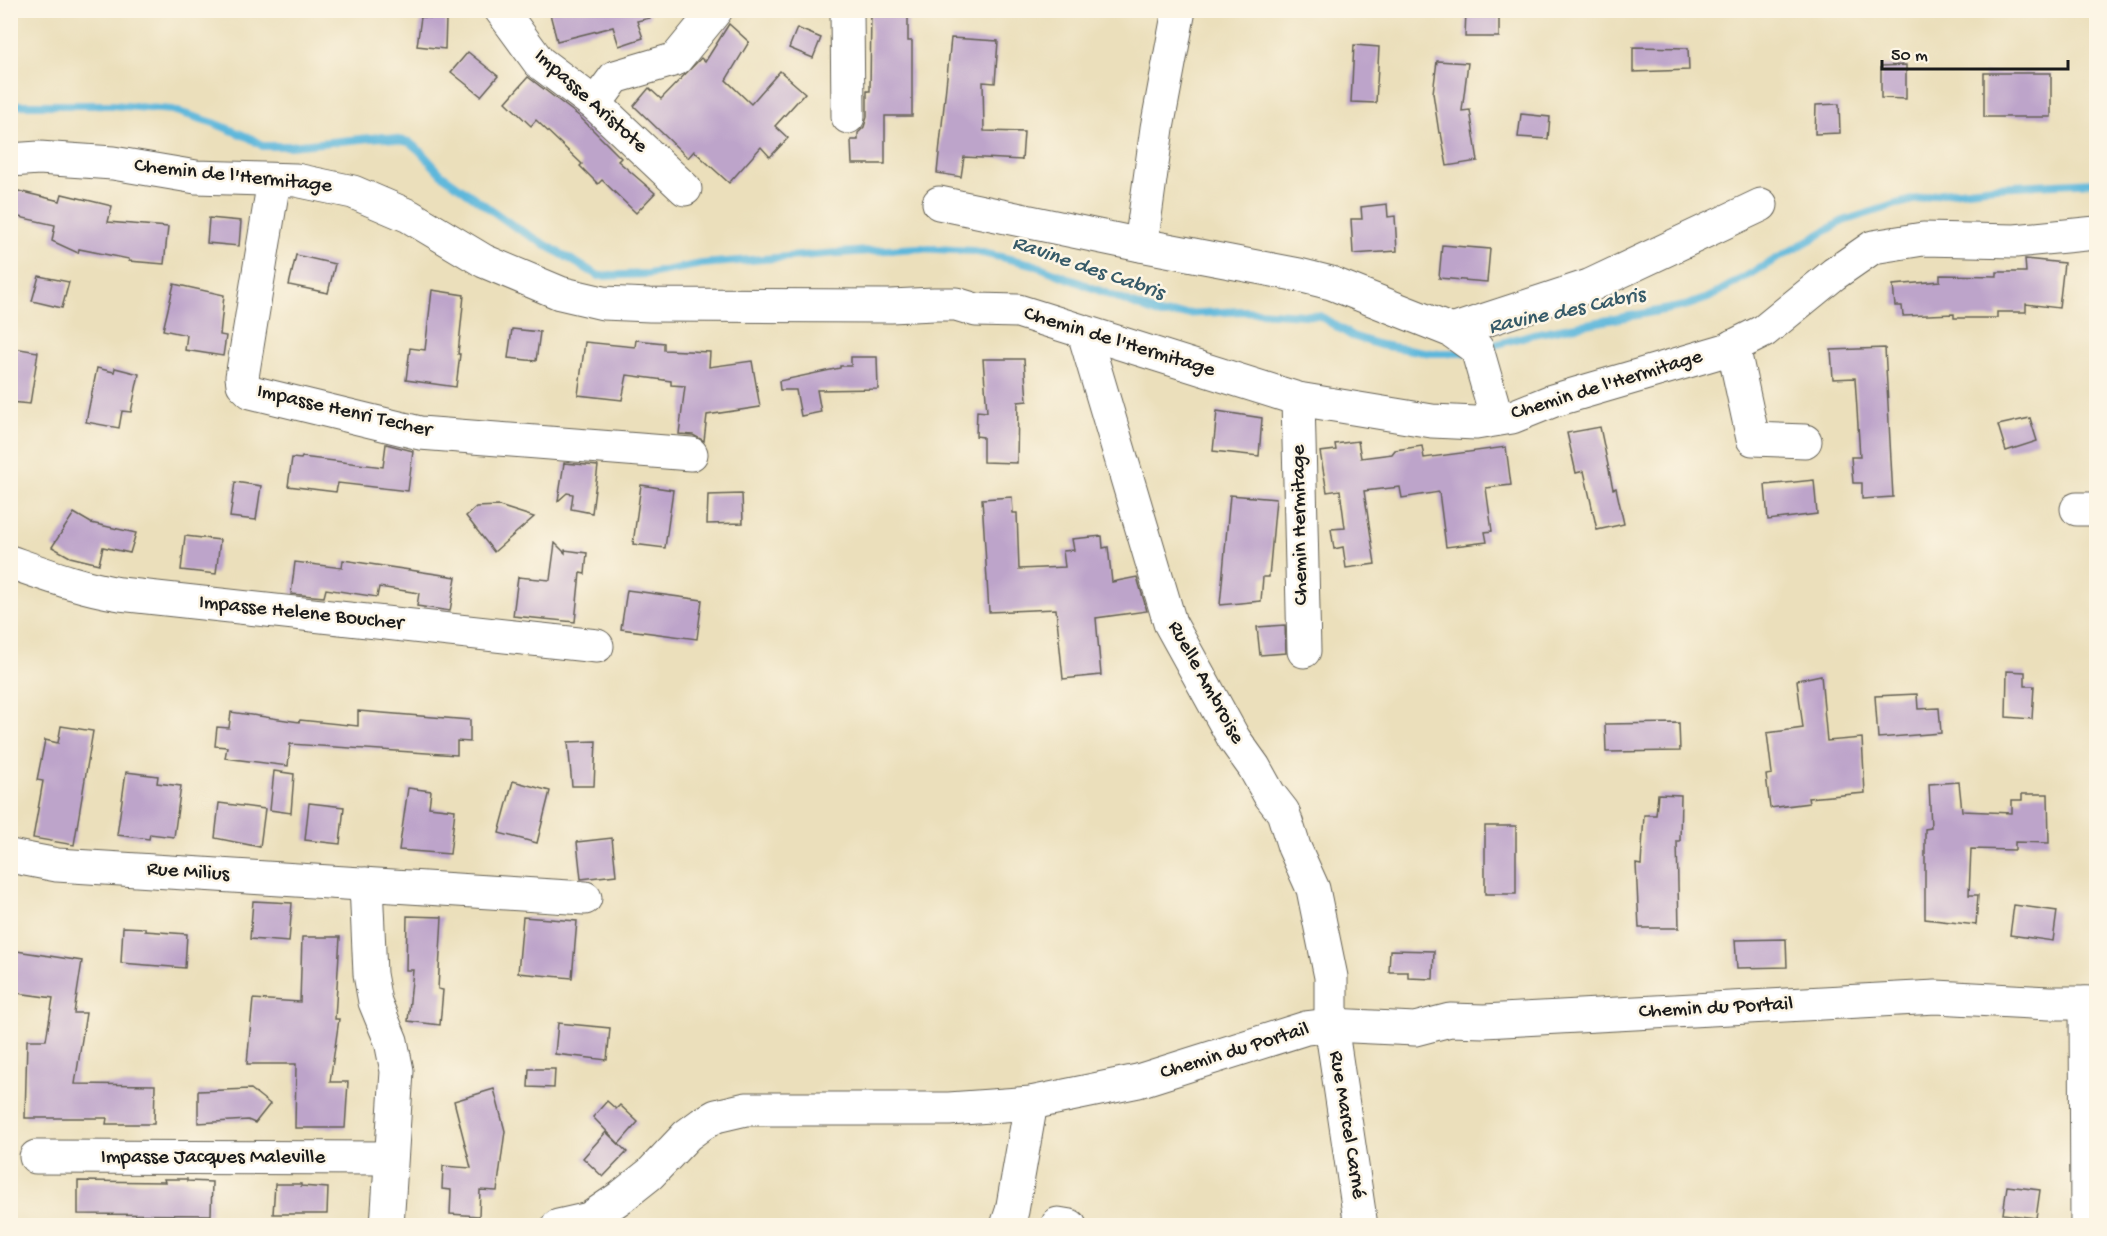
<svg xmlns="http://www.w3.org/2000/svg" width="2107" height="1236" font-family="'Gochi Hand',sans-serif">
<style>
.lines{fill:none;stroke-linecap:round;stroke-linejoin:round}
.stream{stroke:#5db7db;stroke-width:8}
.building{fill:#bda4ca}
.minor-casing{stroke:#646054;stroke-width:35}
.minor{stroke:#fff;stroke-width:33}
.labels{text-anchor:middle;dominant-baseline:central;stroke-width:5;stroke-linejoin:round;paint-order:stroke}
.street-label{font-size:21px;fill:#1c1c1c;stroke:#fcf5e5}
.water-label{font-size:22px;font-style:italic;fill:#365a68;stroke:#fcf5e5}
</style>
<rect width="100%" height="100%" fill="#fcf5e5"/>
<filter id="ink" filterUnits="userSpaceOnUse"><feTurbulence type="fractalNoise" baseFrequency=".0167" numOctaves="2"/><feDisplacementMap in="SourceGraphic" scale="12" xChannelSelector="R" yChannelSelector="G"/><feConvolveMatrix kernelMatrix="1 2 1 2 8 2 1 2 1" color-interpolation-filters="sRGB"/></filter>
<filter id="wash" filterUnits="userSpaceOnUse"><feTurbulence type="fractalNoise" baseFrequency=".008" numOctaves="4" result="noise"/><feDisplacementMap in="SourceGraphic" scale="24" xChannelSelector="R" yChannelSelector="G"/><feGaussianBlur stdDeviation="1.35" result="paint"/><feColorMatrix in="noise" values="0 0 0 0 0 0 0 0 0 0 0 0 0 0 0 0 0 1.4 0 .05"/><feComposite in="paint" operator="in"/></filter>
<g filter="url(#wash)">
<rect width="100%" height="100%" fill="#ebdfbb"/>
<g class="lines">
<!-- stream -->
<g class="stream">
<polyline points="10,105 112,105 172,110 214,123 250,138 263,146 290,146 381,137 409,142 420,151 441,174 515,227 599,276 648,274 702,264 838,253 918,248 973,251 1032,264 1161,315 1243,311 1320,316 1352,336 1380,345 1431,353 1463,353"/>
<polyline points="1484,348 1533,334 1685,306 1708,298 1843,221 1897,204 1942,193 1994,187 2096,182"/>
</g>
</g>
<g id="blocks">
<!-- building -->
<g class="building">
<polygon points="549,10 649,10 650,18 637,21 643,38 619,46 613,27 557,41"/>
<polygon points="871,10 908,10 908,41 912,41 912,116 885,116 885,164 852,164 851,140 858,140 858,133 864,127 867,117 867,91 870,91"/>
<polygon points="1466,10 1499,10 1499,37 1465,37"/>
<polygon points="421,17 446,19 445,49 417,46"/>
<polygon points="729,24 749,42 726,80 751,104 780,71 805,93 775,126 788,138 770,157 761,147 729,183 694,151 688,158 634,106 649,88 661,99 701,58 705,62"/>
<polygon points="797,28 821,38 813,58 789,48"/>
<polygon points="951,38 998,41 995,83 983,82 984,131 1024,132 1022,160 964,157 961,177 937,173"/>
<polygon points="1354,45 1379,47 1376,103 1351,102"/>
<polygon points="1633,47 1688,48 1689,70 1633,72"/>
<polygon points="468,52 498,76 481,96 451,72"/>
<polygon points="1437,61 1468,63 1462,111 1470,110 1478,161 1447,166 1441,133 1439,133 1433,93"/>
<polygon points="1906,65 1906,99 1881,98 1881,66"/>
<rect x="1984" y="73" width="67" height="44"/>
<polygon points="528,77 579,116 621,158 618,161 655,193 636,213 602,180 598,184 580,166 582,164 536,120 531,126 506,102"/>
<polygon points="1839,104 1840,133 1815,134 1816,105"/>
<polygon points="1521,114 1550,117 1548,139 1518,137"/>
<polygon points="10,189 60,201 62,194 112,206 108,222 168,227 164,264 129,261 129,259 79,249 78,253 52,241 55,225 10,215"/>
<polygon points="1387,204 1388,217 1395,216 1397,251 1353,254 1351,219 1362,219 1361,207"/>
<polygon points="209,218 241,221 239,246 207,243"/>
<polygon points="1442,245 1490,249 1487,282 1439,278"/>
<polygon points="296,255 335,264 328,293 289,285"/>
<polygon points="2025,259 2064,263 2059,308 2026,304 2026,312 1997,312 1997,318 1954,318 1954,314 1903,316 1902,306 1895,306 1893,285 1940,281 1940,275 1997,276 1997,272 2026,272"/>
<polygon points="39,276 69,282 62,308 32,301"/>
<polygon points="174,284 224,295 220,335 226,336 223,356 185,350 187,335 163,330"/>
<polygon points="432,290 464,295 458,354 460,354 456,387 406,380 410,348 425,350"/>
<polygon points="512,329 540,332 536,361 508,358"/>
<polygon points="636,340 664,343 664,350 710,352 709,367 752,361 760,407 707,415 704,441 693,435 679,434 685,386 671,385 671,381 627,375 622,400 578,395 585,342 635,347"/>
<polygon points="14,348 38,352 30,404 10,402 10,371"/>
<polygon points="1885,348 1893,497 1862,499 1862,483 1853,483 1851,457 1860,457 1855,378 1833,379 1831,350"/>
<polygon points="851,357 877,357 878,389 817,390 821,412 801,416 796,390 780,390 779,381 840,368 840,366 851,366"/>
<polygon points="983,359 1024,359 1027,401 1018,402 1017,463 983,462 983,437 976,436 977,411 987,412"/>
<polygon points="97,368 114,372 115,368 139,374 131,412 122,411 119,428 86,422"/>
<polygon points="1217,411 1262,418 1259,456 1213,451"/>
<polygon points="2030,418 2037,441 2006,451 1998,425"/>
<polygon points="1600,427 1613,489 1616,488 1624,524 1597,530 1584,471 1576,473 1567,433"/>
<polygon points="1358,441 1361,458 1392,454 1395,450 1422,446 1424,458 1506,447 1511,485 1486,488 1492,531 1485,532 1487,542 1446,547 1439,492 1402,498 1400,487 1364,491 1375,564 1346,568 1343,547 1334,549 1331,529 1345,528 1340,490 1327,492 1320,452 1336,450 1335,444"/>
<polygon points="386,444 413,451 408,491 338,483 336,492 288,486 292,458 301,459 302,457 383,467"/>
<polygon points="564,463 598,466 592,513 571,509 573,494 567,493 558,501"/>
<polygon points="1814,480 1817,514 1768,520 1765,485"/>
<polygon points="235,482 261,486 256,520 230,517"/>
<polygon points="641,485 673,490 665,548 633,544"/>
<polygon points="742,494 743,523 707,524 708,495"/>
<polygon points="1230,495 1276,499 1269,577 1263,577 1261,601 1220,605"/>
<polygon points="1012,497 1013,513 1017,513 1019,569 1065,567 1063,551 1074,550 1072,539 1102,536 1103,548 1108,547 1112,582 1137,577 1147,611 1096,618 1101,675 1063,679 1056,609 989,612 982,499"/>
<polygon points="499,506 534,517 494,552 466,516 476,507"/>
<polygon points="74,513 91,523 136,533 130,553 103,547 99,564 70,557 52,547"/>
<polygon points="185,536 220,540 216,574 181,570"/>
<polygon points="555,543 565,553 565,550 587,553 585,574 580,573 575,622 513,616 518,577 550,580"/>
<polygon points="343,560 456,577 450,611 417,606 419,593 379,587 377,597 326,589 324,597 291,594 295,562 342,568"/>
<polygon points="627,590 702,600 697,639 621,629"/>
<polygon points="1285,625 1286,653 1260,655 1257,627"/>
<polygon points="2007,671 2025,672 2025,686 2034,686 2032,719 2006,717"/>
<polygon points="1821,675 1827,741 1862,738 1865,793 1808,798 1809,803 1770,808 1766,775 1772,774 1767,733 1803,728 1797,680"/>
<polygon points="1917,694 1918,709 1939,708 1941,733 1878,738 1875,696"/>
<polygon points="358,711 470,720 470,742 457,741 457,755 290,744 288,766 225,758 227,747 215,746 217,727 229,728 231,712 299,722 300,720 358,726"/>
<polygon points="1679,723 1680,751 1606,752 1605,724"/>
<polygon points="61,726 93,731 74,845 33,838 43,781 37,780 45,740 58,743"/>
<polygon points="596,741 594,786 572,786 568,742"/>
<polygon points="274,771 294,774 291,813 270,810"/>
<polygon points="126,772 158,776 157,783 181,786 174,837 150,834 149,839 117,835"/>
<polygon points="513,781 550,791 537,843 499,833"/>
<polygon points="1959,782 1962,811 2012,813 2012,800 2022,800 2022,794 2048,794 2049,843 2015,842 2015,850 1971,849 1969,895 1978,895 1976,925 1925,919 1925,829 1931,828 1929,784"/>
<polygon points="408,788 431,791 429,807 455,810 450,854 399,850"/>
<polygon points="1658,794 1681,795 1680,841 1677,841 1679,928 1639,928 1636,864 1641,865 1644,815 1656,815"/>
<polygon points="219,803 265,809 260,847 215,838"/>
<polygon points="309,803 344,807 340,844 305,840"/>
<rect x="1485" y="826" width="31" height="68"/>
<polygon points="612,838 616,875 581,879 577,842"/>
<polygon points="253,901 292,903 289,942 250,939"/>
<polygon points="2014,905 2057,911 2053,941 2010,935"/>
<polygon points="407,916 442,917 438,989 443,990 440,1025 408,1021 413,970 406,970"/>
<polygon points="523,917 577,921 572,978 518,973"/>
<polygon points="123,927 145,928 145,931 187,934 185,968 121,963"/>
<polygon points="302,937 340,937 335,1019 339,1019 330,1082 348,1082 345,1128 295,1128 296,1064 247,1064 253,999 300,1002"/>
<polygon points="1786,939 1787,967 1737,968 1735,940"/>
<polygon points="10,950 82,961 74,1013 86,1013 75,1084 155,1085 154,1124 106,1124 107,1118 25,1118 27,1040 46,1040 53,998 10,992"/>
<polygon points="1390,950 1434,951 1433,979 1408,978 1408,972 1389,972"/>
<polygon points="558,1023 610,1028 607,1060 555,1054"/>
<polygon points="529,1069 555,1069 554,1088 528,1087"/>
<polygon points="251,1089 270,1104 255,1123 248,1120 198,1123 198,1091"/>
<polygon points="494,1089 505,1131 497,1191 480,1190 479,1216 450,1214 451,1190 442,1189 443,1166 471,1168 454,1101"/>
<polygon points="607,1101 616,1109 620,1105 638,1122 619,1144 593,1117"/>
<polygon points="606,1132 627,1152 603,1177 583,1158"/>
<polygon points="164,1179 187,1179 187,1181 212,1182 211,1215 78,1214 78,1181 165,1182"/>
<polygon points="275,1184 301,1184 301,1186 328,1188 327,1214 273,1214"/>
<polygon points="2007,1186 2040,1190 2036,1218 2003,1214"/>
</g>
</g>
</g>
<g filter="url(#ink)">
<use href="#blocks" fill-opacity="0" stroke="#646054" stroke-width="1.5"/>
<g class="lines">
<!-- minor casing -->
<g class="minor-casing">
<g id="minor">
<polyline points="501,10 539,62 595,104 685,189"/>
<polyline points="847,10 848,117"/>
<polyline points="595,104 615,77 676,59 716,10"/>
<polyline points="10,160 39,158 113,163 196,177 296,180 353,192 409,216 484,261 560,293 603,303 650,305 891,306 934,304 956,304 976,310 1018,311 1298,399 1432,421 1476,423 1512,417 1552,401 1726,350 1764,331 1834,274 1873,247 1923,239 2015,241 2096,233"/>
<polyline points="274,180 242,377 243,384 251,392 420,433 691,454"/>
<polyline points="939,203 1141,245 1299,275 1331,283 1452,331 1477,349 1497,419"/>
<polyline points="1141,245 1157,128 1179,10"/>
<polyline points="1452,331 1589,286 1761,205"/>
<polyline points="1084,333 1170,623 1234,739 1254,767 1269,794 1283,812 1294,847 1313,889 1331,977 1331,1025 1361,1226"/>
<polyline points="1733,346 1753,439 1805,441"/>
<polyline points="1298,399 1304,651"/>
<polyline points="2077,509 2096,509"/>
<path d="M 10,562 C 47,575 82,588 120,594 L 597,646"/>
<polyline points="10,856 57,865 585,898"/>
<polyline points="366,884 370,974 375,1002 391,1041 397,1071 387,1226"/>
<polyline points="2086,1003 2087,1226"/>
<polyline points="36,1157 390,1158"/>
<polyline points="1058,1224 1070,1226"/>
<polyline points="558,1226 589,1219 621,1197 650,1174 687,1135 702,1124 716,1116 746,1109 949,1109 1031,1103 1138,1081 1306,1028 1331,1025 1415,1029 1450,1020 1484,1021 1936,997 2049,1003 2096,1003"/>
<polyline points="1007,1226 1012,1211 1031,1103"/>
</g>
</g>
<!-- minor -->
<use href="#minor" class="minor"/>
</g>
</g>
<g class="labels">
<!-- street labels -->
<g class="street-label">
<text transform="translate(590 102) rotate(42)">Impasse Aristote</text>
<text transform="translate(233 177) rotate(6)">Chemin de l'Hermitage</text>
<text transform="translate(1119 343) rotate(17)">Chemin de l'Hermitage</text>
<text transform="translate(1607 386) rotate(-17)">Chemin de l'Hermitage</text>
<text transform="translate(344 412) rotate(13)">Impasse Henri Techer</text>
<text transform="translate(1301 525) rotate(-91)">Chemin Hermitage</text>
<text transform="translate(301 614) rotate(6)">Impasse Helene Boucher</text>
<text transform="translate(1205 683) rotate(61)">Ruelle Ambroise</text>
<text transform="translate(188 873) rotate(4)">Rue Milius</text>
<text transform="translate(1716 1009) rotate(-3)">Chemin du Portail</text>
<text transform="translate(1235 1052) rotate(-17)">Chemin du Portail</text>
<text transform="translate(1346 1125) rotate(81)">Rue Marcel Carné</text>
<text x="213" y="1158">Impasse Jacques Maleville</text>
</g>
<!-- water labels -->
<g class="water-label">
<text transform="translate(1088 269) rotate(19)">Ravine des Cabris</text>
<text transform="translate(1567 312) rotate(-12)">Ravine des Cabris</text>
</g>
</g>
<!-- margin -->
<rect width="2107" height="1236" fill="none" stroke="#fcf5e5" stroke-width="36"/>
<!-- scale -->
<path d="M1882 60v9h186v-9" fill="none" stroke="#1c1c1c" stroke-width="3"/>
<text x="1891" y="60" font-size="18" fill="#1c1c1c" stroke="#fcf5e5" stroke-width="4.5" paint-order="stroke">50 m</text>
</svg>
